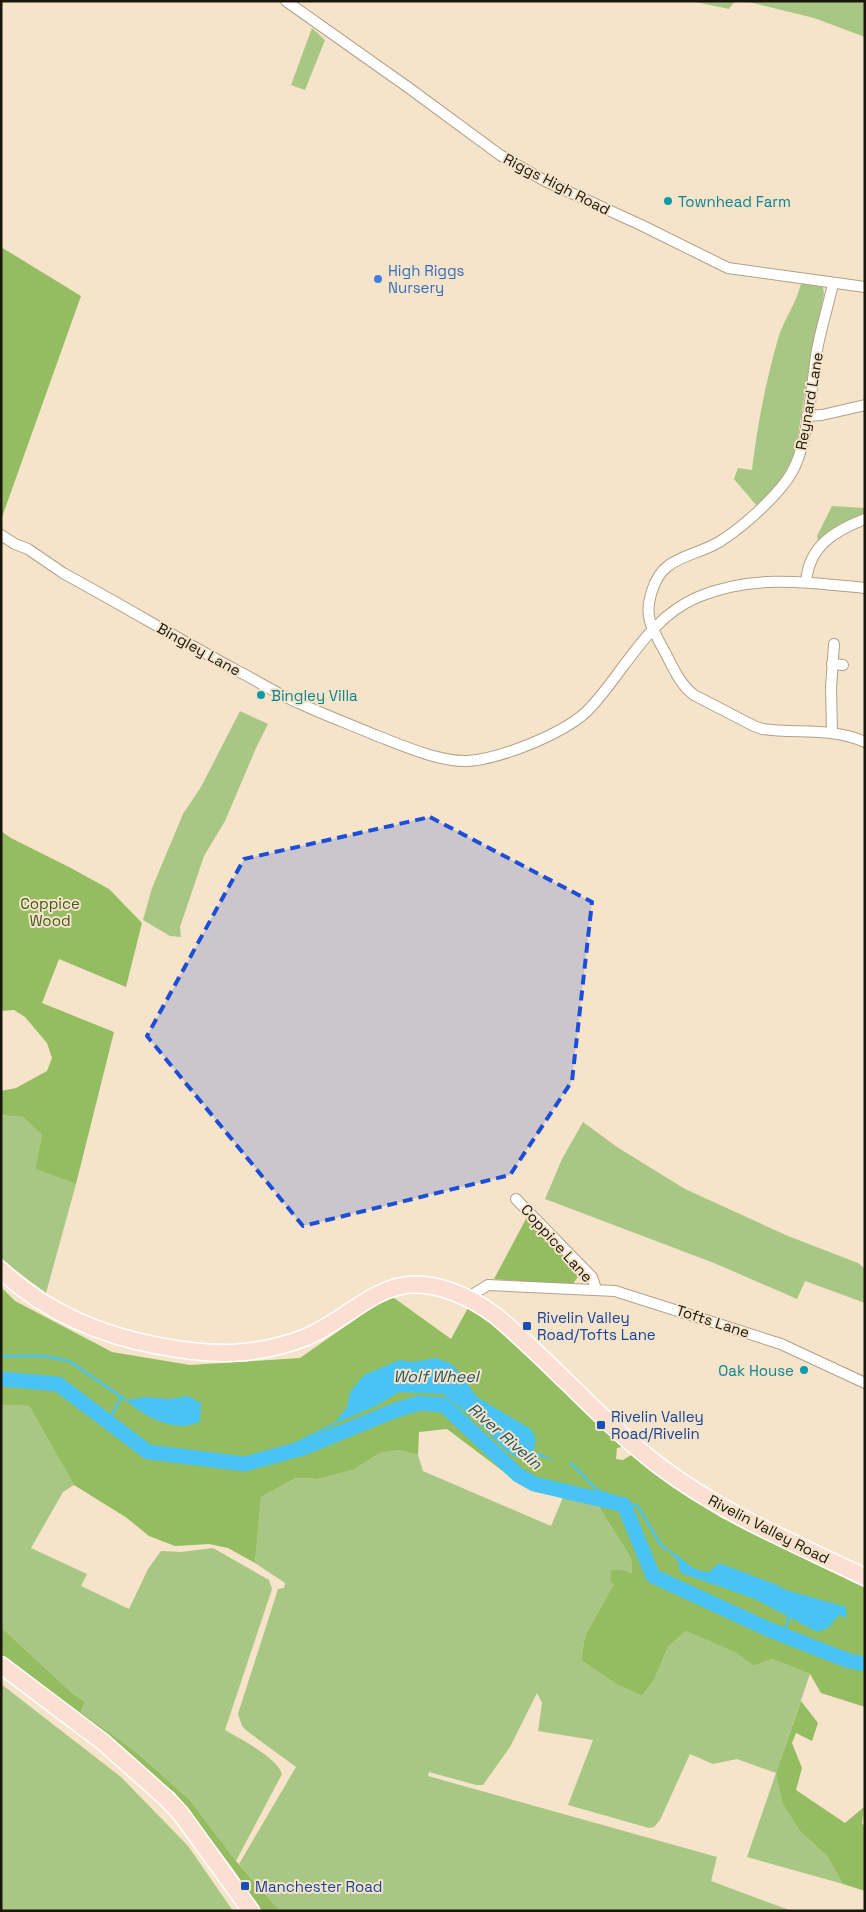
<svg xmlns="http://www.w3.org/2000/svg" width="866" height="1912" font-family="'Space Grotesk',sans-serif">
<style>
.green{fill:#a8c784}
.forest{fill:#94bc61}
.water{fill:#48c3f3}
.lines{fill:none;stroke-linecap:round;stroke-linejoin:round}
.stream{stroke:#48c3f3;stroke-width:2.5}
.river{stroke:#48c3f3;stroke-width:15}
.minor-casing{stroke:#b1a188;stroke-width:12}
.primary-casing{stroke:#fff;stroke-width:19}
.minor{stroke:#fff;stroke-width:10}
.primary{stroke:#fadfd2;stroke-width:16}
.marked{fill:#1d4ed8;fill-opacity:0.2;stroke:#1d4ed8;stroke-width:4;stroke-dasharray:10 6;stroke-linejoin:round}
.culture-dot{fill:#0f9aa8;stroke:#f5e4ca;stroke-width:2}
.shop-dot{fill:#3f7fe0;stroke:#f5e4ca;stroke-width:2}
.transit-dot{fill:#1a4fb4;stroke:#f5e4ca;stroke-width:2}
.labels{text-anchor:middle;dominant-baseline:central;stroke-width:4;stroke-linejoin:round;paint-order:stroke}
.street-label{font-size:15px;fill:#1b160c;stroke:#f5e4ca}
.culture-label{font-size:15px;fill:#0d838f;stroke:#f5e4ca;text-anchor:start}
.shop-label{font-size:15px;fill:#366cbe;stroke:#f5e4ca;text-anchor:start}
.park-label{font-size:15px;fill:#415a1b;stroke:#f5e4ca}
.transit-label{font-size:15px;fill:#164399;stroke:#f5e4ca;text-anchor:start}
.water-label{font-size:16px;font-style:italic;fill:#225367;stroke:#f5e4ca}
</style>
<rect width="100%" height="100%" fill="#f5e4ca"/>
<!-- green -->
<g class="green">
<polygon points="691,1 735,1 729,9"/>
<polygon points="745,1 865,1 865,37 814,18"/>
<polygon points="312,28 325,40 305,90 291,85"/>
<path d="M 802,278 L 808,284 L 823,287 L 824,294 L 812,349 L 795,454 L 780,481 L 757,506 L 734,479 L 738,468 L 752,470 C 757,426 766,381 778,339 C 784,318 799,300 802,278 Z"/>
<polygon points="832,506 865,508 865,513 837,526 818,542 817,536"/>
<polygon points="240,711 268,724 256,748 225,821 204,856 180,927 181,937 170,936 143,920 152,888 183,814 201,787"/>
<polygon points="1,1115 23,1117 42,1135 35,1169 76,1184 46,1293 7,1264 1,1257"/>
<polygon points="583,1122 617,1147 685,1189 788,1236 858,1263 865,1269 865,1303 805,1281 797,1299 714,1263 545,1199 562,1159"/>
<path d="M 1,1405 L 29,1406 L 74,1485 L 63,1492 L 31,1548 L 87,1574 L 81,1586 L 129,1609 L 148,1569 L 161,1551 L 181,1552 L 213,1548 L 269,1580 L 272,1589 L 225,1730 C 240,1739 277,1757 282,1774 L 236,1861 L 190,1800 L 135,1751 L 81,1712 L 85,1702 L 72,1693 L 1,1627 Z"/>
<polygon points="399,1450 418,1455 423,1471 551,1526 564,1495 599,1507 631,1558 632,1573 622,1570 585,1636 581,1660 616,1684 642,1696 654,1680 668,1647 686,1631 738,1653 754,1666 772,1659 810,1674 776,1773 801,1832 827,1856 843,1884 747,1857 776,1773 737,1759 713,1764 690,1754 660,1820 654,1827 649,1828 568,1805 593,1740 538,1731 542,1703 537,1693 510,1747 483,1785 476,1785 429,1772 428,1776 717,1857 711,1881 792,1911 280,1911 239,1864 296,1767 247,1731 242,1726 238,1714 278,1589 284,1588 285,1583 255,1563 261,1497 296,1478 318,1479 353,1470 380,1453"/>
<polygon points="1,1684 121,1777 188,1846 233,1911 1,1911"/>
</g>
<!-- forest -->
<g class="forest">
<polygon points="1,247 81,296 1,520"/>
<polygon points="1,831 11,838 69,867 109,889 142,923 126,987 59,959 42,1003 114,1032 76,1184 35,1169 42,1135 23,1117 1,1115 1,1091 16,1088 47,1071 52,1058 47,1043 25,1017 14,1010 1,1011"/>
<polygon points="527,1217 577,1271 578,1277 572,1285 494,1279"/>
<polygon points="1,1287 15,1301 112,1352 190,1365 300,1358 390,1295 451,1339 469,1306 492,1320 625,1446 617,1448 616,1459 623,1460 636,1452 720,1517 865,1588 865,1707 821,1693 810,1674 772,1659 754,1666 737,1653 686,1631 668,1647 654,1680 642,1696 616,1684 581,1660 585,1636 614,1584 610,1581 611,1570 622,1570 632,1573 631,1558 599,1507 564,1495 520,1484 447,1429 419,1432 418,1455 399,1450 380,1453 353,1470 318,1479 296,1478 261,1497 255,1563 228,1548 209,1544 175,1546 149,1536 127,1518 74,1485 29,1406 1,1405"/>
<polygon points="1,1627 72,1693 85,1702 81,1712 135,1751 190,1800 236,1861 280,1911 262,1911 230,1865 175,1793 1,1655"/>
<polygon points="801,1701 818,1723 812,1741 796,1733 792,1743 802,1768 796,1790 845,1823 864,1807 862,1823 865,1828 865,1891 843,1884 827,1856 801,1832 783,1804 776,1773"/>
</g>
<!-- water -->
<g class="water">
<polygon points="437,1358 453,1365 477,1397 532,1430 536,1441 533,1451 556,1460 531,1455 519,1459 505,1450 479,1423 443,1394 399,1392 378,1405 334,1424 347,1407 350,1392 364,1375 399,1360 413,1362"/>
<path d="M 188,1396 L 201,1403 L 200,1422 C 195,1423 189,1426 184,1426 C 163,1426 141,1414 126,1400 L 146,1397 L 170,1399 Z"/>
<path d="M 668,1550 C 686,1558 688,1571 709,1572 L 719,1563 L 775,1584 L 786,1590 L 846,1607 L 847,1618 L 839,1615 L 828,1628 L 817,1632 L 755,1599 L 684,1574 L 679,1570 L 678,1561 Z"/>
</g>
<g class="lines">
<!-- stream -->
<g class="stream">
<polyline points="1,1356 44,1356 69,1361 126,1400"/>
<polyline points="108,1422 121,1397"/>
<polyline points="294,1451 296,1443 334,1424"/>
<polyline points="571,1463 598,1491 624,1499 624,1505 637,1505 661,1545 668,1550"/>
<polyline points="783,1635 789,1617"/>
</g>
<!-- river -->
<polyline class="river" points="1,1379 58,1384 148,1452 245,1464 303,1448 396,1410 419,1403 444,1405 518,1475 534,1484 624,1505 653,1576 770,1630 849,1661 865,1664"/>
<!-- minor casing -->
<g class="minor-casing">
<g id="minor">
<polyline points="286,1 409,88 500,155 545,181 641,225 728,268 865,287"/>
<path d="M 833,284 C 828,306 821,328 817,350 C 811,385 809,442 792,472 C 779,495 742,528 719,542 C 703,552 682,555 668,566 C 654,576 645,605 650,621 C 652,629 657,637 661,645 C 671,662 678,683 694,695 L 754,726 L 762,729 C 797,734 832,727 865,742"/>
<polyline points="807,416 822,415 865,405"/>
<path d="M 1,535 L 15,544 L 28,549 L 63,573 C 120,604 177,638 234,669 C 256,680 277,694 299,703 C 324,715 350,724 375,735 C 401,745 439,762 467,761 C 501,759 569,732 591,707 C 626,669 648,618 698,597 C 752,574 808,582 865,588"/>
<path d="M 806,582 C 809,546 834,531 865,519"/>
<polyline points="832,664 843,665"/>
<polyline points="832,732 831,688 834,644"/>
<polyline points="516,1199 592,1277 596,1289"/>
<polyline points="467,1298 488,1285 615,1291 781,1344 865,1383"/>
</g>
</g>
<!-- primary casing -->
<g class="primary-casing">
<g id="primary">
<path d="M 1,1270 C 45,1312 100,1335 159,1346 C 212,1356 253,1357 304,1338 C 338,1325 367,1293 401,1286 C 433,1279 471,1297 496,1316 C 552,1363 600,1420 658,1465 C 721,1513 794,1543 865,1577"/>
<polyline points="1,1665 103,1742 167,1799 181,1814 251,1911"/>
</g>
</g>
<!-- minor -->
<use href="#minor" class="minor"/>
<!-- primary -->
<use href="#primary" class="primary"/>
</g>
<!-- marked area -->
<path class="marked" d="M 430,817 L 592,902 L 572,1081 L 510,1175 L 303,1226 L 147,1036 L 244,859 Z"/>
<!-- markers -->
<g class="culture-dot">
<circle cx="668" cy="201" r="5"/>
<circle cx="261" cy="695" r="5"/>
<circle cx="804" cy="1370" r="5"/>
</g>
<circle class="shop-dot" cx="378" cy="279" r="5"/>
<g class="transit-dot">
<rect x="522" y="1321" width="10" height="10" rx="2.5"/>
<rect x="596" y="1420" width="10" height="10" rx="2.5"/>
<rect x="240" y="1881" width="10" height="10" rx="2.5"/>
</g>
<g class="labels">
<!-- street labels -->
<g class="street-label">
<text transform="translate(557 184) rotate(27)">Riggs High Road</text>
<text transform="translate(809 401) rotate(-80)">Reynard Lane</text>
<text transform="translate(199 649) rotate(29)">Bingley Lane</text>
<text transform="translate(557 1243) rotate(48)">Coppice Lane</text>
<text transform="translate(713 1321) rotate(18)">Tofts Lane</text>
<text transform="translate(769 1529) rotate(27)">Rivelin Valley Road</text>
</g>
<!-- culture labels -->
<g class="culture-label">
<text x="678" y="201">Townhead Farm</text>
<text x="271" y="695">Bingley Villa</text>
<text x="794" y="1370" text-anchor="end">Oak House</text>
</g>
<!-- shop labels -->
<g class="shop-label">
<text x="388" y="270">High Riggs<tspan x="388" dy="17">Nursery</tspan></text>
</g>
<!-- park labels -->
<g class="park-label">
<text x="50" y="903">Coppice<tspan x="50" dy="17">Wood</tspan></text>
</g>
<!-- transit labels -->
<g class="transit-label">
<text x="537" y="1317">Rivelin Valley<tspan x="537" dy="17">Road/Tofts Lane</tspan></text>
<text x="611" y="1416">Rivelin Valley<tspan x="611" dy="17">Road/Rivelin</tspan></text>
<text x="255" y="1886">Manchester Road</text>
</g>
<!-- water labels -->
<g class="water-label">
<text x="436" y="1376">Wolf Wheel</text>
<text transform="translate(505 1436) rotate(41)">River Rivelin</text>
</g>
</g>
<!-- border -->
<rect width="866" height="1912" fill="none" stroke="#1b160c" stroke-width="5"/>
</svg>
